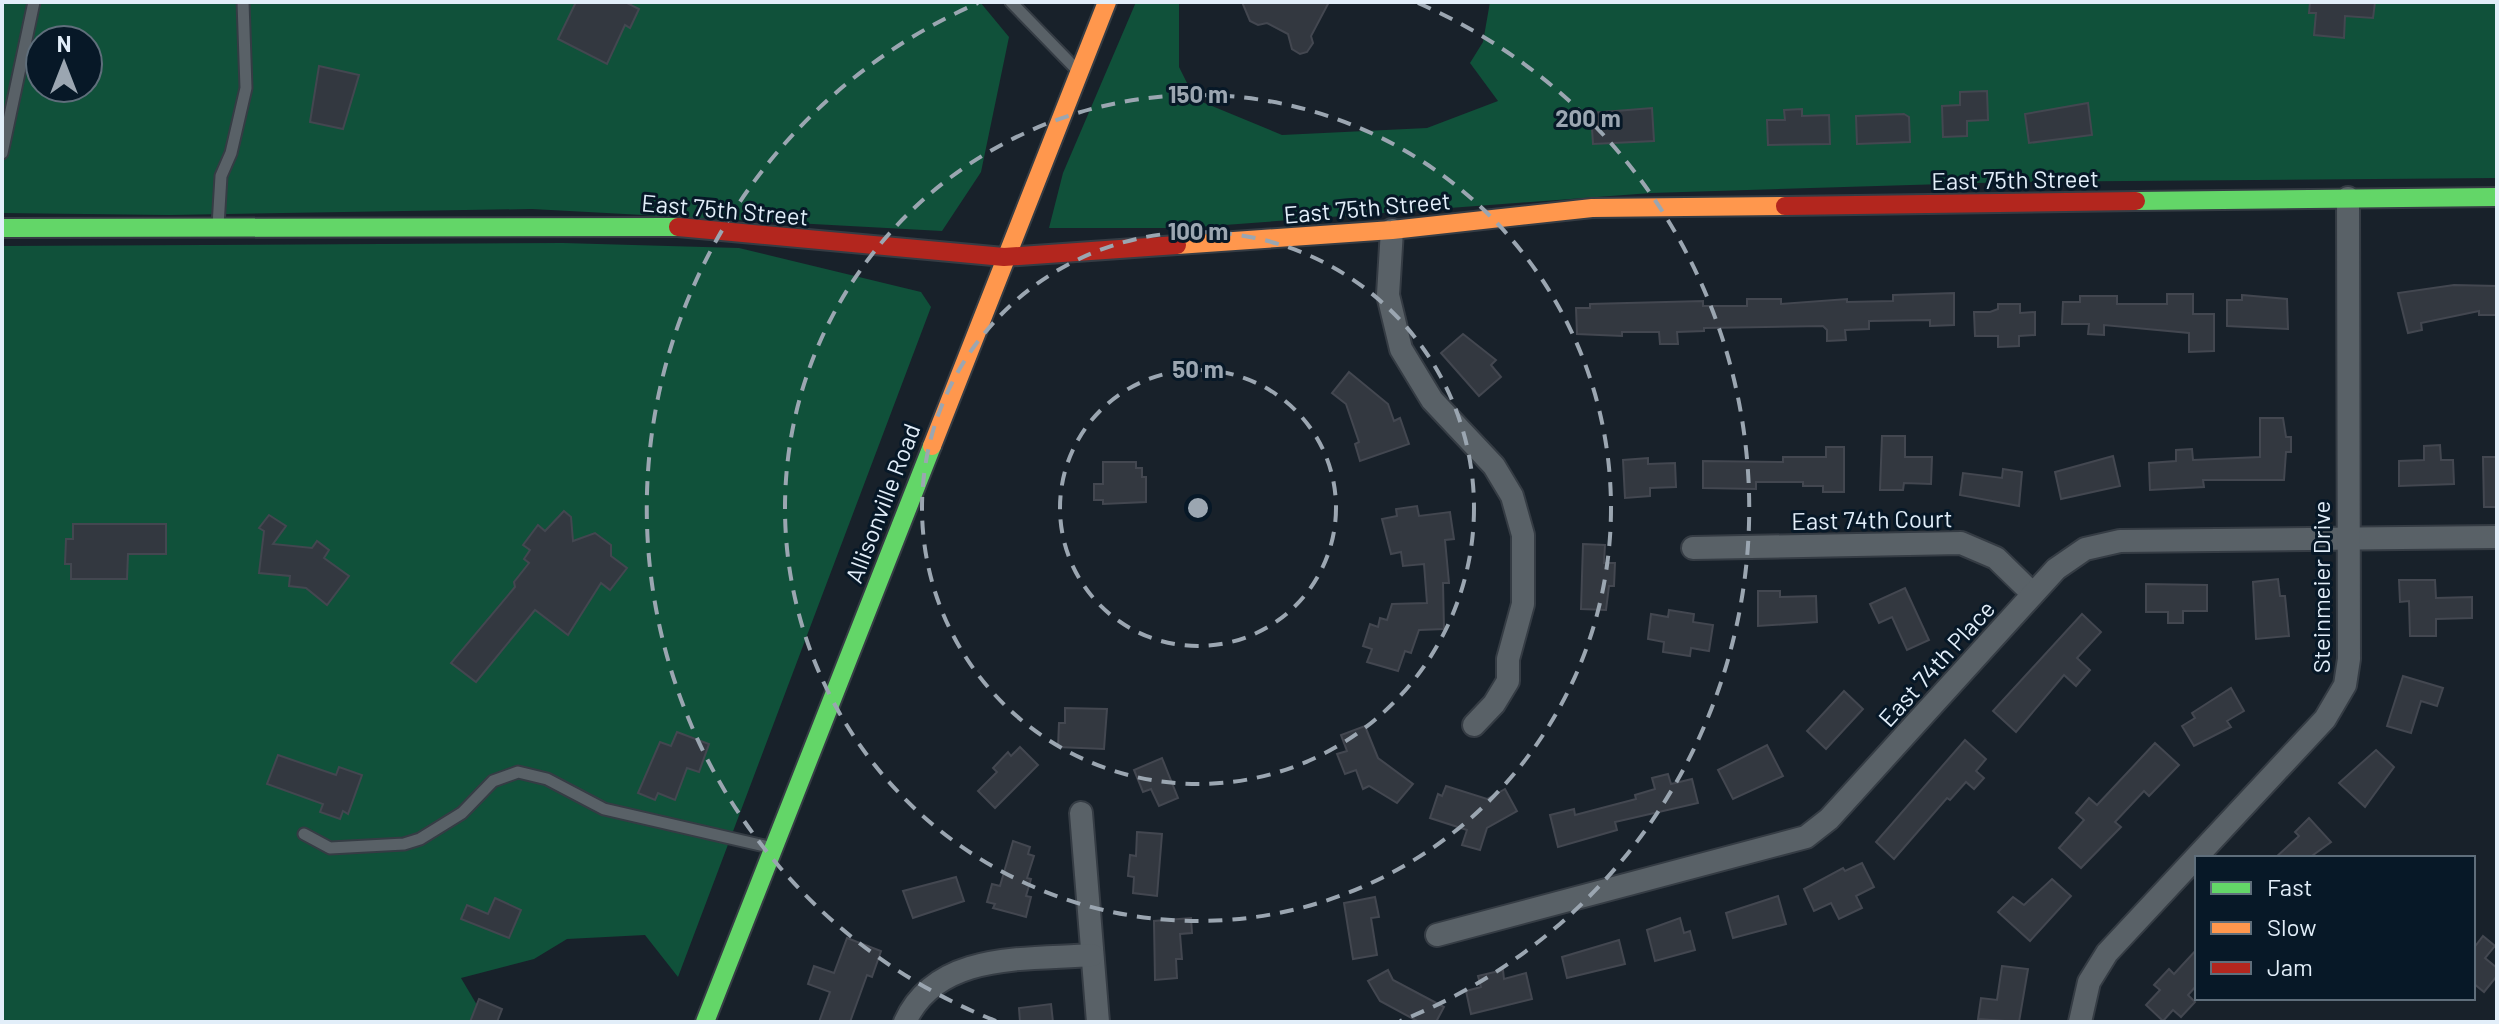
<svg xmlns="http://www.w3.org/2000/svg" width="2499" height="1024" font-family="Barlow,sans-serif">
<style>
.forest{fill:#10513a;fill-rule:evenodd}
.building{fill:#333840;stroke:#434750;stroke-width:2}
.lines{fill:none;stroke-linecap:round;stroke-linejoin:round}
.lane-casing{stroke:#353c44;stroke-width:15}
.street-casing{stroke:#353c44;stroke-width:26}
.fast-casing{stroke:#353c44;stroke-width:22}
.slow-casing{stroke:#353c44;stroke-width:22}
.jam-casing{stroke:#353c44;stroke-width:22}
.lane{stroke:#596167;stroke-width:11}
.street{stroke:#596167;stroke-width:22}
.fast{stroke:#63d668;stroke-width:18}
.slow{stroke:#ff974d;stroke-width:18}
.jam{stroke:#b3261e;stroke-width:18}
.ring{fill:none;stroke:#9ba6b1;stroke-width:4;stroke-dasharray:14 10}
.labels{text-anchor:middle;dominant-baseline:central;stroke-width:6;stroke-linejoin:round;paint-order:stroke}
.street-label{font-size:24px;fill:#e2eef9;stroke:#071827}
.centre{fill:#9ba6b1;stroke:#071827;stroke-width:4}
.ring-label{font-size:24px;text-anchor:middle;font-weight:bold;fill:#9ba6b1;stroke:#071827;stroke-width:6;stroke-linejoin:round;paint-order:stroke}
</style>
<rect width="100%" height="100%" fill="#18212a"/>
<!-- forest -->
<g class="forest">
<path d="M 2,2 L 980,2 L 1009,37 L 981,172 L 942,231 L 532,209 L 169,215 L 2,213 ZM 40,40 L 88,40 L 88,88 L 40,88 Z"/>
<polygon points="1136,2 1179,2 1179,67 1195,99 1282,135 1427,128 1498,101 1470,63 1483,42 1490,2 2497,2 2497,178 2011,182 1651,193 1184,228 1049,228 1063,173"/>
<polygon points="563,243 739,248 921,292 931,307 678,977 645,935 567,939 534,959 461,978 487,1022 2,1022 2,246"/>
</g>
<!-- building -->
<g class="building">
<polygon points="576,2 625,2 639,9 630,28 625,25 607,64 558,39"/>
<polygon points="1242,2 1329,2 1311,36 1313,43 1307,52 1300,54 1292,49 1288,34 1267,23 1258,25 1250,21"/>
<polygon points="2310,2 2375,2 2373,18 2345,16 2344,38 2314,35 2316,13 2309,13"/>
<polygon points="319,66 359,75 343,129 310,122"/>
<polygon points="1987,91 1988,120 1967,121 1967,136 1943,137 1942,106 1960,105 1960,92"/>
<polygon points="2088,103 2092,135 2029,143 2025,114"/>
<polygon points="1652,108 1654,141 1593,144 1591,113"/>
<polygon points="1802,109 1802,116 1829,115 1830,144 1768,145 1767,120 1785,120 1784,110"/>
<polygon points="1904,114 1909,117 1910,142 1857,144 1856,116"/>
<polygon points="2454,285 2497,286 2497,315 2479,315 2479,311 2421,323 2422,330 2408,333 2398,293"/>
<polygon points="1954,293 1954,325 1930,326 1930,320 1869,321 1869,329 1845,330 1846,340 1827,341 1827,330 1823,326 1704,328 1704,331 1677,332 1678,344 1660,344 1659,332 1622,332 1622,336 1577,334 1576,308 1590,308 1590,304 1703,301 1703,306 1747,306 1747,299 1781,299 1781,304 1847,299 1847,302 1893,301 1893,295"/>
<polygon points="2167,294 2193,294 2193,314 2214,314 2214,351 2189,352 2189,333 2104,325 2104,335 2088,334 2089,324 2062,324 2063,302 2080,302 2080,296 2117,296 2117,304 2167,304"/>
<polygon points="2242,295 2287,299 2288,329 2227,326 2227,300 2242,300"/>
<polygon points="1998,304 2020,304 2020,313 2035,312 2035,335 2019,336 2019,346 1998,347 1998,336 1975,336 1974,312 1990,312 1998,309"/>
<polygon points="1463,334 1496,360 1491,365 1501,377 1479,396 1441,353"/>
<polygon points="1349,372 1388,404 1394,421 1400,418 1409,444 1360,461 1355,444 1359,442 1346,404 1332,393"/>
<polygon points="2260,418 2283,418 2286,437 2291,437 2291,452 2286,452 2284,480 2203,480 2204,487 2150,490 2149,463 2176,461 2176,450 2192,449 2193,460 2260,457"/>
<polygon points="1882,436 1905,436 1905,457 1932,457 1931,484 1904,483 1903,490 1880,490"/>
<polygon points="2440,445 2441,460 2453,460 2454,484 2399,486 2399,461 2424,460 2424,446"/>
<polygon points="1826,447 1844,447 1844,492 1823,492 1823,486 1803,486 1803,482 1756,482 1756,489 1703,488 1703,461 1783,462 1783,457 1826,457"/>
<polygon points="2113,456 2120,486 2061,499 2055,472"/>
<polygon points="2483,457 2497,457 2497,507 2484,507"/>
<polygon points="1648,458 1648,464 1675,463 1676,487 1650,488 1650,496 1625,498 1623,460"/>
<polygon points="1103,462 1136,462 1136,468 1142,468 1142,477 1146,477 1146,502 1103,504 1103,500 1094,500 1094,484 1103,484"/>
<polygon points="2003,469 2022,472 2019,506 1960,495 1963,473 2002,478"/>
<polygon points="1417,506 1419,516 1450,512 1454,539 1445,540 1449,583 1443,583 1444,629 1419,630 1411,653 1405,651 1398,671 1367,662 1372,649 1363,646 1370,624 1378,627 1380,618 1387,620 1392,604 1427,603 1424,564 1403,566 1401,552 1391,554 1382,519 1397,516 1396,509"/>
<polygon points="564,511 571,517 573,541 595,533 611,545 611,556 627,568 610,590 601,583 568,635 535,610 476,682 451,663 515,587 514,582 529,563 524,559 530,550 523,545 538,525 545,531"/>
<polygon points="269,515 286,526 273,544 312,548 317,541 329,550 324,558 349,576 327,605 306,588 289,586 290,576 259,573 264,531 259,528"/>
<polygon points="73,524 166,524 166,554 128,554 127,579 71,579 71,564 65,564 66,539 73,539"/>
<polygon points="1583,544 1605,545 1604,563 1615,563 1614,586 1609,586 1606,610 1581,609"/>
<polygon points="2278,579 2280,596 2285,596 2289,636 2256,639 2253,582"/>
<polygon points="2399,580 2435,580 2436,598 2472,597 2472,618 2436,619 2436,636 2410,636 2409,601 2400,602"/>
<polygon points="2146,584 2207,585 2207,611 2183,611 2183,623 2168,623 2168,612 2146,612"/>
<polygon points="1905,588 1929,640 1907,650 1892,617 1879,623 1870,604"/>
<polygon points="1758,591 1780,591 1780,597 1816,596 1817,622 1758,626"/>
<polygon points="1669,610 1694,614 1693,622 1713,625 1709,651 1691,648 1690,656 1663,652 1664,642 1648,639 1651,614 1668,617"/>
<polygon points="2082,614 2101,632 2077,658 2090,670 2076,686 2064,675 2016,732 1993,711"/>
<polygon points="2403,676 2443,688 2437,706 2421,701 2411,733 2387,726"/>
<polygon points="2231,688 2244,711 2227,721 2231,727 2194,746 2182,726 2195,718 2192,713"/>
<polygon points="1844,691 1863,709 1826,749 1807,731"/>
<polygon points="1065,708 1107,709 1104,749 1058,747 1059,723 1065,723"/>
<polygon points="1365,726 1378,758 1413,784 1397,803 1369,786 1363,789 1356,770 1345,774 1337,754 1347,751 1341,735"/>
<polygon points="677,732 709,744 699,772 687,768 675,800 658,793 655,800 638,793 660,742 671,746"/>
<polygon points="1965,740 1986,759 1976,771 1984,778 1974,789 1966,782 1950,800 1947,798 1894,859 1876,842"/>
<polygon points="2155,743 2179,765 2149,796 2144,791 2115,822 2121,827 2081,868 2059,848 2084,820 2076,813 2089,798 2097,805"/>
<polygon points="1767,745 1783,776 1733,799 1718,770"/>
<polygon points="1020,747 1038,765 995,808 978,791 997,772 993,768 1008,752 1011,756"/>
<polygon points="2376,750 2394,767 2365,807 2339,783"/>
<polygon points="278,755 336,775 339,767 362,775 348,814 343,811 340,819 320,812 323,804 267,784"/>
<polygon points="1162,758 1178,798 1159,806 1151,789 1143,792 1134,770"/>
<polygon points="1668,774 1671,784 1692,779 1698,803 1615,822 1617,830 1558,847 1550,815 1574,809 1575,815 1636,799 1635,795 1655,789 1652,778"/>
<polygon points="1446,786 1487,799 1505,789 1517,811 1487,828 1480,850 1462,845 1467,830 1430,818 1438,794 1442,796"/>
<polygon points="2309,818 2331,842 2309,858 2275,858 2299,836 2295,832"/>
<polygon points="1137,832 1162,834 1157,896 1133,893 1134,877 1128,876 1130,855 1136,856"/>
<polygon points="1013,841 1030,847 1028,854 1034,856 1027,878 1031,879 1026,896 1031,897 1026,917 993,908 995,904 987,902 992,884 1000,886"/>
<polygon points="1862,863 1874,887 1856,896 1862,908 1839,919 1831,903 1814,911 1804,889 1843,868 1845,871"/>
<polygon points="956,877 964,901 913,918 903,891"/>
<polygon points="2052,879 2071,896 2030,941 1998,912 2013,897 2024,905"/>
<polygon points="1778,896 1786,924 1733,938 1726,913"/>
<polygon points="1375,897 1379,917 1371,918 1377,955 1353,959 1344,903"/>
<polygon points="495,898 521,910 509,938 461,919 467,905 488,914"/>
<polygon points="1191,918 1192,933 1180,934 1182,959 1176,959 1177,978 1155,980 1154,921"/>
<polygon points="1680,918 1684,933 1690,931 1695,950 1655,961 1647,930"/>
<polygon points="2483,936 2495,946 2485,958 2497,968 2497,976 2484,992 2473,983 2473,949"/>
<polygon points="847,938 881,951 872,977 867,975 850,1022 819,1022 830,992 808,984 814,966 834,973"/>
<polygon points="1619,940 1625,964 1567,978 1562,957"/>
<polygon points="2197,949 2197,985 2188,995 2195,1002 2181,1017 2173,1010 2163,1021 2146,1005 2160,990 2154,985 2169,969 2174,974"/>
<polygon points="2002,966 2028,969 2019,1022 1978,1019 1981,998 1997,1000"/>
<polygon points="1388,970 1393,980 1444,1007 1436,1022 1419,1022 1380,1001 1368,981"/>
<polygon points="1503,970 1504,979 1526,973 1532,999 1471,1014 1466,991 1481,987 1478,976"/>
<polygon points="479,999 502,1009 497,1022 470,1022"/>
<polygon points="1051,1004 1053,1022 1020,1022 1019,1008"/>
</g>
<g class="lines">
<!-- lane casing -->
<g class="lane-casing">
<g id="lane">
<polyline points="1011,2 1078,71"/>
<polyline points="2,153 34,2"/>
<polyline points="218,226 221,176 231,153 246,88 243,2"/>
<polyline points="304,834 330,848 404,844 420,839 462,813 493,781 518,772 547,779 604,809 773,848"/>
</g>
</g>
<!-- street casing -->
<g class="street-casing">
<g id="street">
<polyline points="1392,230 1388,295 1401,349 1432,400 1494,466 1512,496 1523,535 1523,604 1508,659 1508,681 1494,704 1474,725"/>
<polyline points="1693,548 1961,543 1996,558 2033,594"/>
<polyline points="1081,813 1098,1022"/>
<polyline points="1437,935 1806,837 1829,819 2056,569 2085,549 2120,541 2497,537"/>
<path d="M 905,1022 C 937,951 1026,960 1092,955"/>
<polyline points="2080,1022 2089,982 2107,953 2325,719 2345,685 2349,659 2348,198"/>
</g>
</g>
<!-- fast casing -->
<g class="fast-casing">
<g id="fast">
<polyline points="2136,201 2497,197"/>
<polyline points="2,228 678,227"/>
<polyline points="705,1022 932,446"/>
</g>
</g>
<!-- slow casing -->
<g class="slow-casing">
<g id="slow">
<polyline points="1177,245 1392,230 1592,208 1785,206"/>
<polyline points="932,446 1107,2"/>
</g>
</g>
<!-- jam casing -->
<g class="jam-casing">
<g id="jam">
<polyline points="1785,206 2136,201"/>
<polyline points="678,227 1004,257 1177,245"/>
</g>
</g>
<!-- lane -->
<use href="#lane" class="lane"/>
<!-- street -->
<use href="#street" class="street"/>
<!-- fast -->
<use href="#fast" class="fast"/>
<!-- slow -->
<use href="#slow" class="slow"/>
<!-- jam -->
<use href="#jam" class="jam"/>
</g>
<!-- distance rings -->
<g class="ring">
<circle cx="1198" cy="508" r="138"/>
<circle cx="1198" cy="508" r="276"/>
<circle cx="1198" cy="508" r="413"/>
<path d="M996 1021A551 551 0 0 1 978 3M1418 3A551 551 0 0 1 1400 1021"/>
</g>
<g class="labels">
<!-- street labels -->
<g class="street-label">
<text transform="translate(2015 179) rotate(-1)">East 75th Street</text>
<text transform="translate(1367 207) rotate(-5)">East 75th Street</text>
<text transform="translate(725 209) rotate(5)">East 75th Street</text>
<text transform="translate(882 503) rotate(-69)">Allisonville Road</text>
<text transform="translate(1872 519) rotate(-1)">East 74th Court</text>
<text transform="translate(2320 587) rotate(-90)">Steinmeier Drive</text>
<text transform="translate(1936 663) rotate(-48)">East 74th Place</text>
</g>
</g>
<circle cx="1198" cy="508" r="12" class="centre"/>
<g class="ring-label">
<text x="1198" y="103">150 m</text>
<text x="1588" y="127">200 m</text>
<text x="1198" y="240">100 m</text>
<text x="1198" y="378">50 m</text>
</g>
<!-- border -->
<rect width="2499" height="1024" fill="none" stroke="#e2eef9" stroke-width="8"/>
<!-- legend -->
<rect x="2195" y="856" width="280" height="144" fill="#071827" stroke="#5f6e7b" stroke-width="2"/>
<rect x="2211" y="882" width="40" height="12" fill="#63d668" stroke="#5f6e7b" stroke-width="2"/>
<text x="2267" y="896" font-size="24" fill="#e2eef9">Fast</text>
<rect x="2211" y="922" width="40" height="12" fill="#ff974d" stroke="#5f6e7b" stroke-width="2"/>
<text x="2267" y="936" font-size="24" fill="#e2eef9">Slow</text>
<rect x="2211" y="962" width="40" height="12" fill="#b3261e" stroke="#5f6e7b" stroke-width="2"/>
<text x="2267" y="976" font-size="24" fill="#e2eef9">Jam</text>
<!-- north arrow -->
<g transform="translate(64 64)"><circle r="38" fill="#071827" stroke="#5f6e7b" stroke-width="2"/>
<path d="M0-6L14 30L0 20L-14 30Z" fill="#9ba6b1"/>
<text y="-12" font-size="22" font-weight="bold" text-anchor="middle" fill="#e2eef9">N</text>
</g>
</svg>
